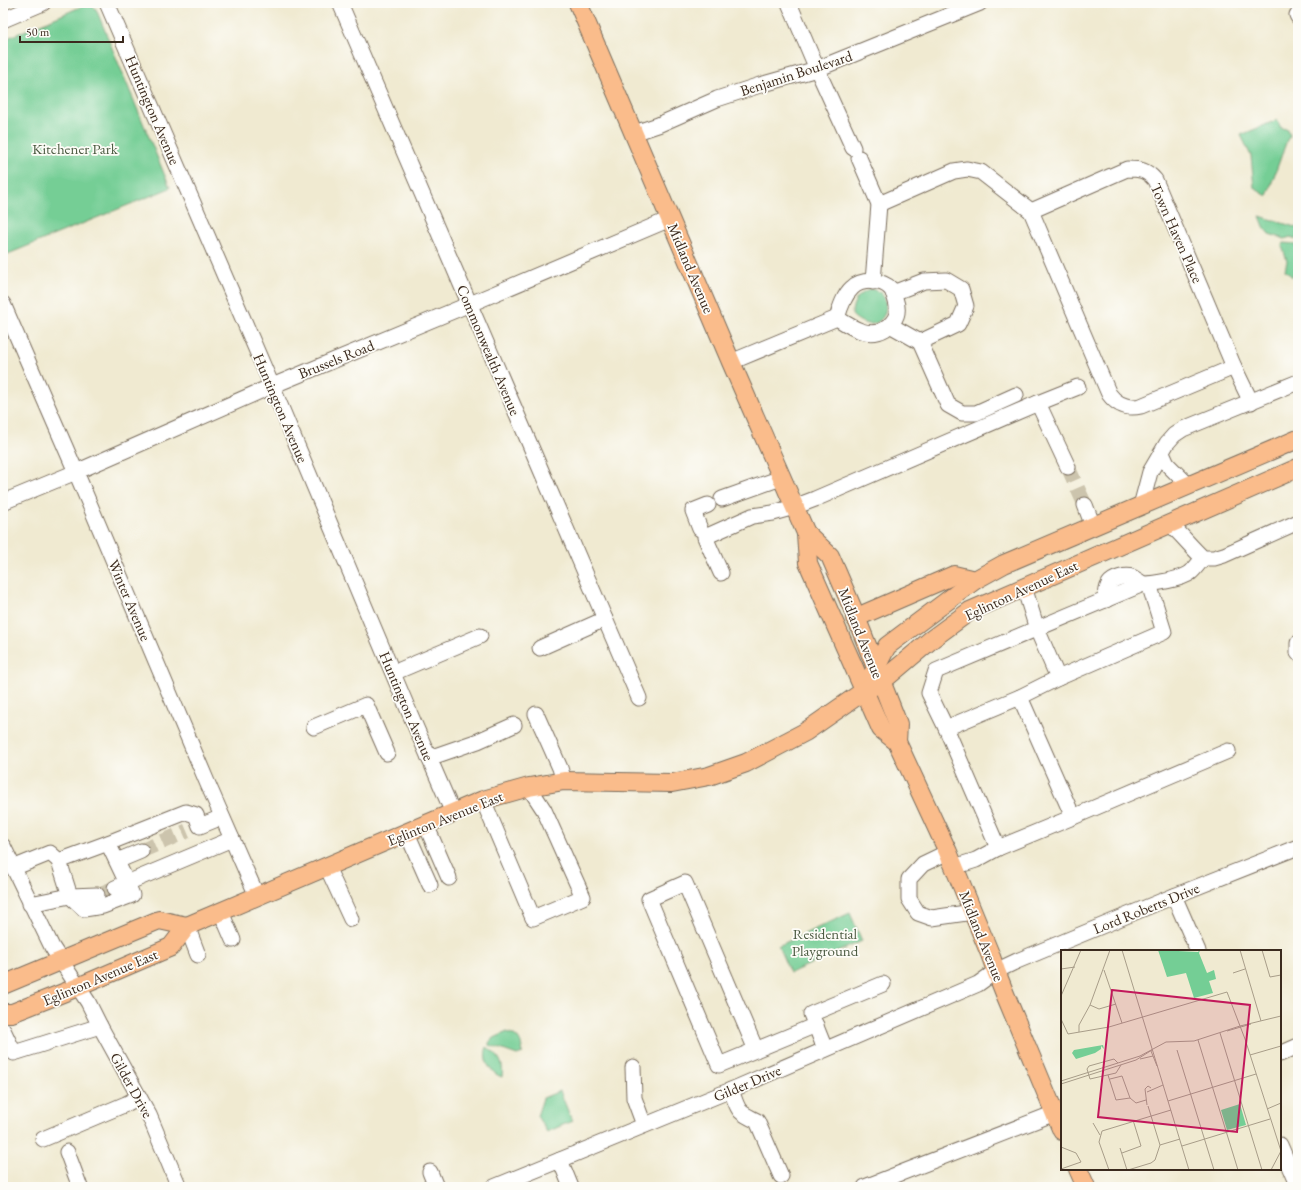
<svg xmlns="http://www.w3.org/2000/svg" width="1301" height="1190" font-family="'EB Garamond',serif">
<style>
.green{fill:#74ce95;stroke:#587c5a}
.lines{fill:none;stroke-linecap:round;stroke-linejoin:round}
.minor-tunnel{stroke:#ccc4ad;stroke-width:15;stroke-dasharray:15 8;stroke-linecap:butt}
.minor-casing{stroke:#7a6d5d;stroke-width:17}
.major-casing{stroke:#7a6d5d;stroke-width:20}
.minor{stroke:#fff;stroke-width:15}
.major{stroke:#fabc8b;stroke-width:18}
.labels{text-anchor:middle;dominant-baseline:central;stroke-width:3.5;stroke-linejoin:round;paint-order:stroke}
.street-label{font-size:15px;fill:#3b2a1e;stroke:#fdfcf7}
.park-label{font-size:15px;fill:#4c5b42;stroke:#fdfcf7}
.inset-road{fill:none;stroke:#a89d89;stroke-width:1}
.view{fill:#c2185b;fill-opacity:0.15;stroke:#c2185b;stroke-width:2}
.inset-edge{fill:none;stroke:#3b2a1e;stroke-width:2}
</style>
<rect width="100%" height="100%" fill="#fdfcf7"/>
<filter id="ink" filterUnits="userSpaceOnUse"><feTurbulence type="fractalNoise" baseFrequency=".025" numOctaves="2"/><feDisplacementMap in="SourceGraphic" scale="8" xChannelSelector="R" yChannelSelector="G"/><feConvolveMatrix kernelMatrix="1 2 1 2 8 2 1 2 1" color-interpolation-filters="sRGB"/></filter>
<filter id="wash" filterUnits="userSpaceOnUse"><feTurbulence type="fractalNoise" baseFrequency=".012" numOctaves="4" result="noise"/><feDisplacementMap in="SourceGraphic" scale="16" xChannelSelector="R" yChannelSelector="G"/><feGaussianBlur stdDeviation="0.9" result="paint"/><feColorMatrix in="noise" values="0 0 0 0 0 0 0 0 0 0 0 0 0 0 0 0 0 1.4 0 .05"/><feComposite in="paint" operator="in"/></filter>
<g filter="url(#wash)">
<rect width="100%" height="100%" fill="#f0ead1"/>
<!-- green -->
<g class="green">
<polygon points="85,5 91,5 96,9 170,188 3,256 3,40"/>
<polygon points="1277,120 1281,128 1288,129 1290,136 1287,140 1267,196 1254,188 1251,156 1241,135"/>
<polygon points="1260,216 1298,228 1297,239 1290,237 1285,239 1269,234 1265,229"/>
<path d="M 1284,243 L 1295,244 C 1301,253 1296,267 1292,277 L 1285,270 L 1287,261 L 1282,246 Z"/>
<path d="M 872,289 L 881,293 C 882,295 885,298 885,301 C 888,310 883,323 872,324 C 865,325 857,320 852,315 C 852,301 859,293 872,289 Z"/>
<polygon points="850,913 862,941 790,973 778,946"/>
<path d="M 507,1032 C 520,1036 521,1042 523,1053 L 517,1055 L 489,1045 L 489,1043 L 492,1039 Z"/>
<path d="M 487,1047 C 499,1056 504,1062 502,1077 C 490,1073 482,1059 487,1047 Z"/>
<polygon points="560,1091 572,1121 547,1132 537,1116 543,1098"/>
</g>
</g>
<g filter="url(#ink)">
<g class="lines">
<!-- minor-tunnel -->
<g class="minor-tunnel">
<polyline points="1068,467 1085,505"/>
<polyline points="141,851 187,831"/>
<polyline points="97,895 115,888"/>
</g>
<!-- minor casing -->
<g class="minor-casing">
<g id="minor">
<polyline points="107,3 272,386 410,714 453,813"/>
<polyline points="340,3 639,698"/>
<polyline points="789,3 817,69 853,148"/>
<polyline points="1297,15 1298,17"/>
<polyline points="3,20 43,3"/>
<polyline points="634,133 658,125 717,99 760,85 817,69 980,3"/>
<polyline points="859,158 879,204 873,282"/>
<path d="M 879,204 L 954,171 L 967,169 L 981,172 L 1031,211 L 1109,394 C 1117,405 1128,409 1141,406 L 1234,367"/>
<path d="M 1031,211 L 1127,169 C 1140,169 1147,170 1155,180 L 1234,367 L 1251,402"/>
<polyline points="3,304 76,472 207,782 257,896"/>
<polyline points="890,325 920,342 958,324 966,306 961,289 946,280 924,281 893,293"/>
<polyline points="920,342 948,405 962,413 976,413 1016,395"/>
<path d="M 731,362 L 837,318 C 840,308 844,295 852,288 C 861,279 882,279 891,289 C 893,291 894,295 895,298 C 900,312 897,320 885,329 C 868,339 851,327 837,318"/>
<polyline points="1038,403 1078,387"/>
<polyline points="1162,453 1167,464 1189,486"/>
<polyline points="722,499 781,478"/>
<polyline points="3,502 76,472 272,386 470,304 670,219"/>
<polyline points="1085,505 1093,526"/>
<polyline points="1141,506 1150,472 1167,443 1174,435 1183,429 1298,382"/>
<path d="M 1170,524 C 1182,535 1191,547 1203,558 L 1214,558 L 1224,555 L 1298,522"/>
<polyline points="700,529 693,511 708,505"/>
<polyline points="721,573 705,537 752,516 773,513 794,507 815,499 1038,403 1068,467"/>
<path d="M 1106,600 C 1106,595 1106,589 1109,584 C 1113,578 1126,575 1132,577 C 1136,579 1140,582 1143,584"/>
<polyline points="1298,643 1298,653"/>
<polyline points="540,648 605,619"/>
<polyline points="393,673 480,636"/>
<polyline points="1058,678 1164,632 1149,584"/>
<polyline points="536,714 560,768 564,781"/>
<polyline points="314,727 366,705 387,753"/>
<polyline points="946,728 1020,697 1058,678 1037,629 1024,587"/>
<polyline points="429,758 478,741 514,725"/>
<polyline points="483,800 533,918 583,897 544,810 529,787"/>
<polyline points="222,817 200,826 196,815 186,812 108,843 127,883 232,839"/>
<polyline points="1073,817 1228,751"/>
<polyline points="426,825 449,878"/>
<polyline points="407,833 430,885"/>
<polyline points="108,843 59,861 70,896 84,909 103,906 132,895 127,883 115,888"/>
<polyline points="3,846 52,947 88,1002 100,1026 149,1115 179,1187"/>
<path d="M 998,848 L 946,728 L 929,693 L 936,671 L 1143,584 C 1154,584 1182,579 1190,573 C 1195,569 1199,563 1203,558"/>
<polyline points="948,852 923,864 909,879 909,899 918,913 932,918 973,912"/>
<polyline points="117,861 141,851"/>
<polyline points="327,867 351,919"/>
<polyline points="954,867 976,860 998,848 1073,817 1020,697"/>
<polyline points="13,868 50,853 59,861"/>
<polyline points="1174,896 1198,951"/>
<polyline points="30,904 70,896 97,895"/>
<polyline points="221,912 233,940"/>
<polyline points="187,926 198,955"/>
<polyline points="3,1030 14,1053 100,1026"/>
<polyline points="825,1049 811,1014 883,984"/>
<polyline points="756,1050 685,883 649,899 719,1065 816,1025"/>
<polyline points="1280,1054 1298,1046"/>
<polyline points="633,1067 634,1098 644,1125"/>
<path d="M 731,1090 C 739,1111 736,1111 757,1121 L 781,1176"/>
<polyline points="43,1139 126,1104 139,1097"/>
<polyline points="1280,1145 1298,1187"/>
<polyline points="67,1152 80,1187"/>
<polyline points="560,1160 571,1187"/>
<polyline points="430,1172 436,1187"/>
<polyline points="494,1187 731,1090 978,984 996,971 1017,961 1174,896 1298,847"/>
<polyline points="865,1187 1055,1113"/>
</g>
</g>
<!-- major casing -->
<g class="major-casing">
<g id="major">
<polyline points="578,3 731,362 806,533 808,563 881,729 897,742 948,852 990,954 996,971 1005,994 1062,1131"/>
<polyline points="806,533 830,556 852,607 898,724 897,742"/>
<polyline points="855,618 954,575 975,580"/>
<polyline points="864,691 887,646 975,580 1004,564 1298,439"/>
<polyline points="3,985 159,920 187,926"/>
<polyline points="3,1013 12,1013 78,987 171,947 187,926 483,800 529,787 564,781 672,783 709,776 746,763 805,732 864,691 881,682 932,639 970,611 1298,468"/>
<polyline points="1078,1169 1086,1187"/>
</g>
</g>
<!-- minor -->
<use href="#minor" class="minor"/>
<!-- major -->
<use href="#major" class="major"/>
</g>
</g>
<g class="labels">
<!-- street labels -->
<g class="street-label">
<text transform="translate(796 73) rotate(-18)">Benjamin Boulevard</text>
<text transform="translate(153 110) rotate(67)">Huntington Avenue</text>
<text transform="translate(1177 233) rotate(66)">Town Haven Place</text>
<text transform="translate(691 268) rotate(67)">Midland Avenue</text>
<text transform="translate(489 350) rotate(67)">Commonwealth Avenue</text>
<text transform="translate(336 359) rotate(-22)">Brussels Road</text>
<text transform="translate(281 408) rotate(67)">Huntington Avenue</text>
<text transform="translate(1021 590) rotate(-25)">Eglinton Avenue East</text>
<text transform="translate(130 600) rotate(67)">Winter Avenue</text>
<text transform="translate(861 633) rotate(68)">Midland Avenue</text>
<text transform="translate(407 706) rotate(67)">Huntington Avenue</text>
<text transform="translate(445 818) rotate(-22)">Eglinton Avenue East</text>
<text transform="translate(1146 908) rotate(-22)">Lord Roberts Drive</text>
<text transform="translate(982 936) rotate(68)">Midland Avenue</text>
<text transform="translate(100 977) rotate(-23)">Eglinton Avenue East</text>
<text transform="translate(747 1083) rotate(-23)">Gilder Drive</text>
<text transform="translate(132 1085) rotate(61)">Gilder Drive</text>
</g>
<!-- park labels -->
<g class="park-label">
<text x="75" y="148">Kitchener Park</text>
<text x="825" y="933">Residential<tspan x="825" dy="17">Playground</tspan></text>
</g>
</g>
<!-- overview -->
<g transform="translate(1061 950)">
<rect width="220" height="220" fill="#f0ead1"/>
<path d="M 97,0 L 137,2 L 139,0 L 138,3 L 146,23 L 153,20 L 155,29 L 148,31 L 152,43 L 133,48 L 125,23 L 106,27 ZM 42,95 L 43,99 L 40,96 L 40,99 L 34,103 L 15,109 L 11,103 L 13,100 ZM 179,154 L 185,175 L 166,180 L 160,160 Z" fill="#74ce95"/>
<path class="inset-road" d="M 61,0 L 128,220M 179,0 L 200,71M 201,0 L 209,27 L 220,25M 0,19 L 14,17M 43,20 L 61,73M 172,23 L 184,19M 0,46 L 20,0M 29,55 L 38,59 L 55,54M 0,69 L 7,84 L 48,77 L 166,42 L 184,89 L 220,201M 166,81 L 190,74M 18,82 L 18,75 L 29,55 L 49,0M 159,83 L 201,220M 137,90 L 177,220M 116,100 L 153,220M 90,101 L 96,116M 189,105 L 220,96M 79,109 L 92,106M 57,113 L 53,109 L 28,116 L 26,119 L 29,129 L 55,123 L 60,115M 47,125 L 55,150 L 69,148M 49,129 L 61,126 L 69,148 L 75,153 L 85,150M 0,131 L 79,106 L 105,92 L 133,91 L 179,76 L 220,66M 0,134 L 75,110 L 91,100M 86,142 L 102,135M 107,151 L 195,124M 86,155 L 84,139 L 87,136 L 90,138M 87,156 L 99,195M 206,159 L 220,153M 32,173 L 39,185M 121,196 L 209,169M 0,197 L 15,203 L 20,212 L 0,219M 59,198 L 66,220M 61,203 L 80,196 L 72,170M 48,220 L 38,192 L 41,181 L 110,160M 67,220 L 90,213 L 94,210 L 99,195 L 119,189M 210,220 L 220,201"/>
<path class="view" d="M 51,40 L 189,55 L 176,182 L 37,167 Z"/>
<rect width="220" height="220" class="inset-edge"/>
</g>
<!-- margin -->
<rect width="1301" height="1190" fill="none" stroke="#fdfcf7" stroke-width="16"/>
<!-- scale -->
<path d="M20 36v6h103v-6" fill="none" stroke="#3b2a1e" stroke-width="2"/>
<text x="26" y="36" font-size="12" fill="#3b2a1e" stroke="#fdfcf7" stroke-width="3" paint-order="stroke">50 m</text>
</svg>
